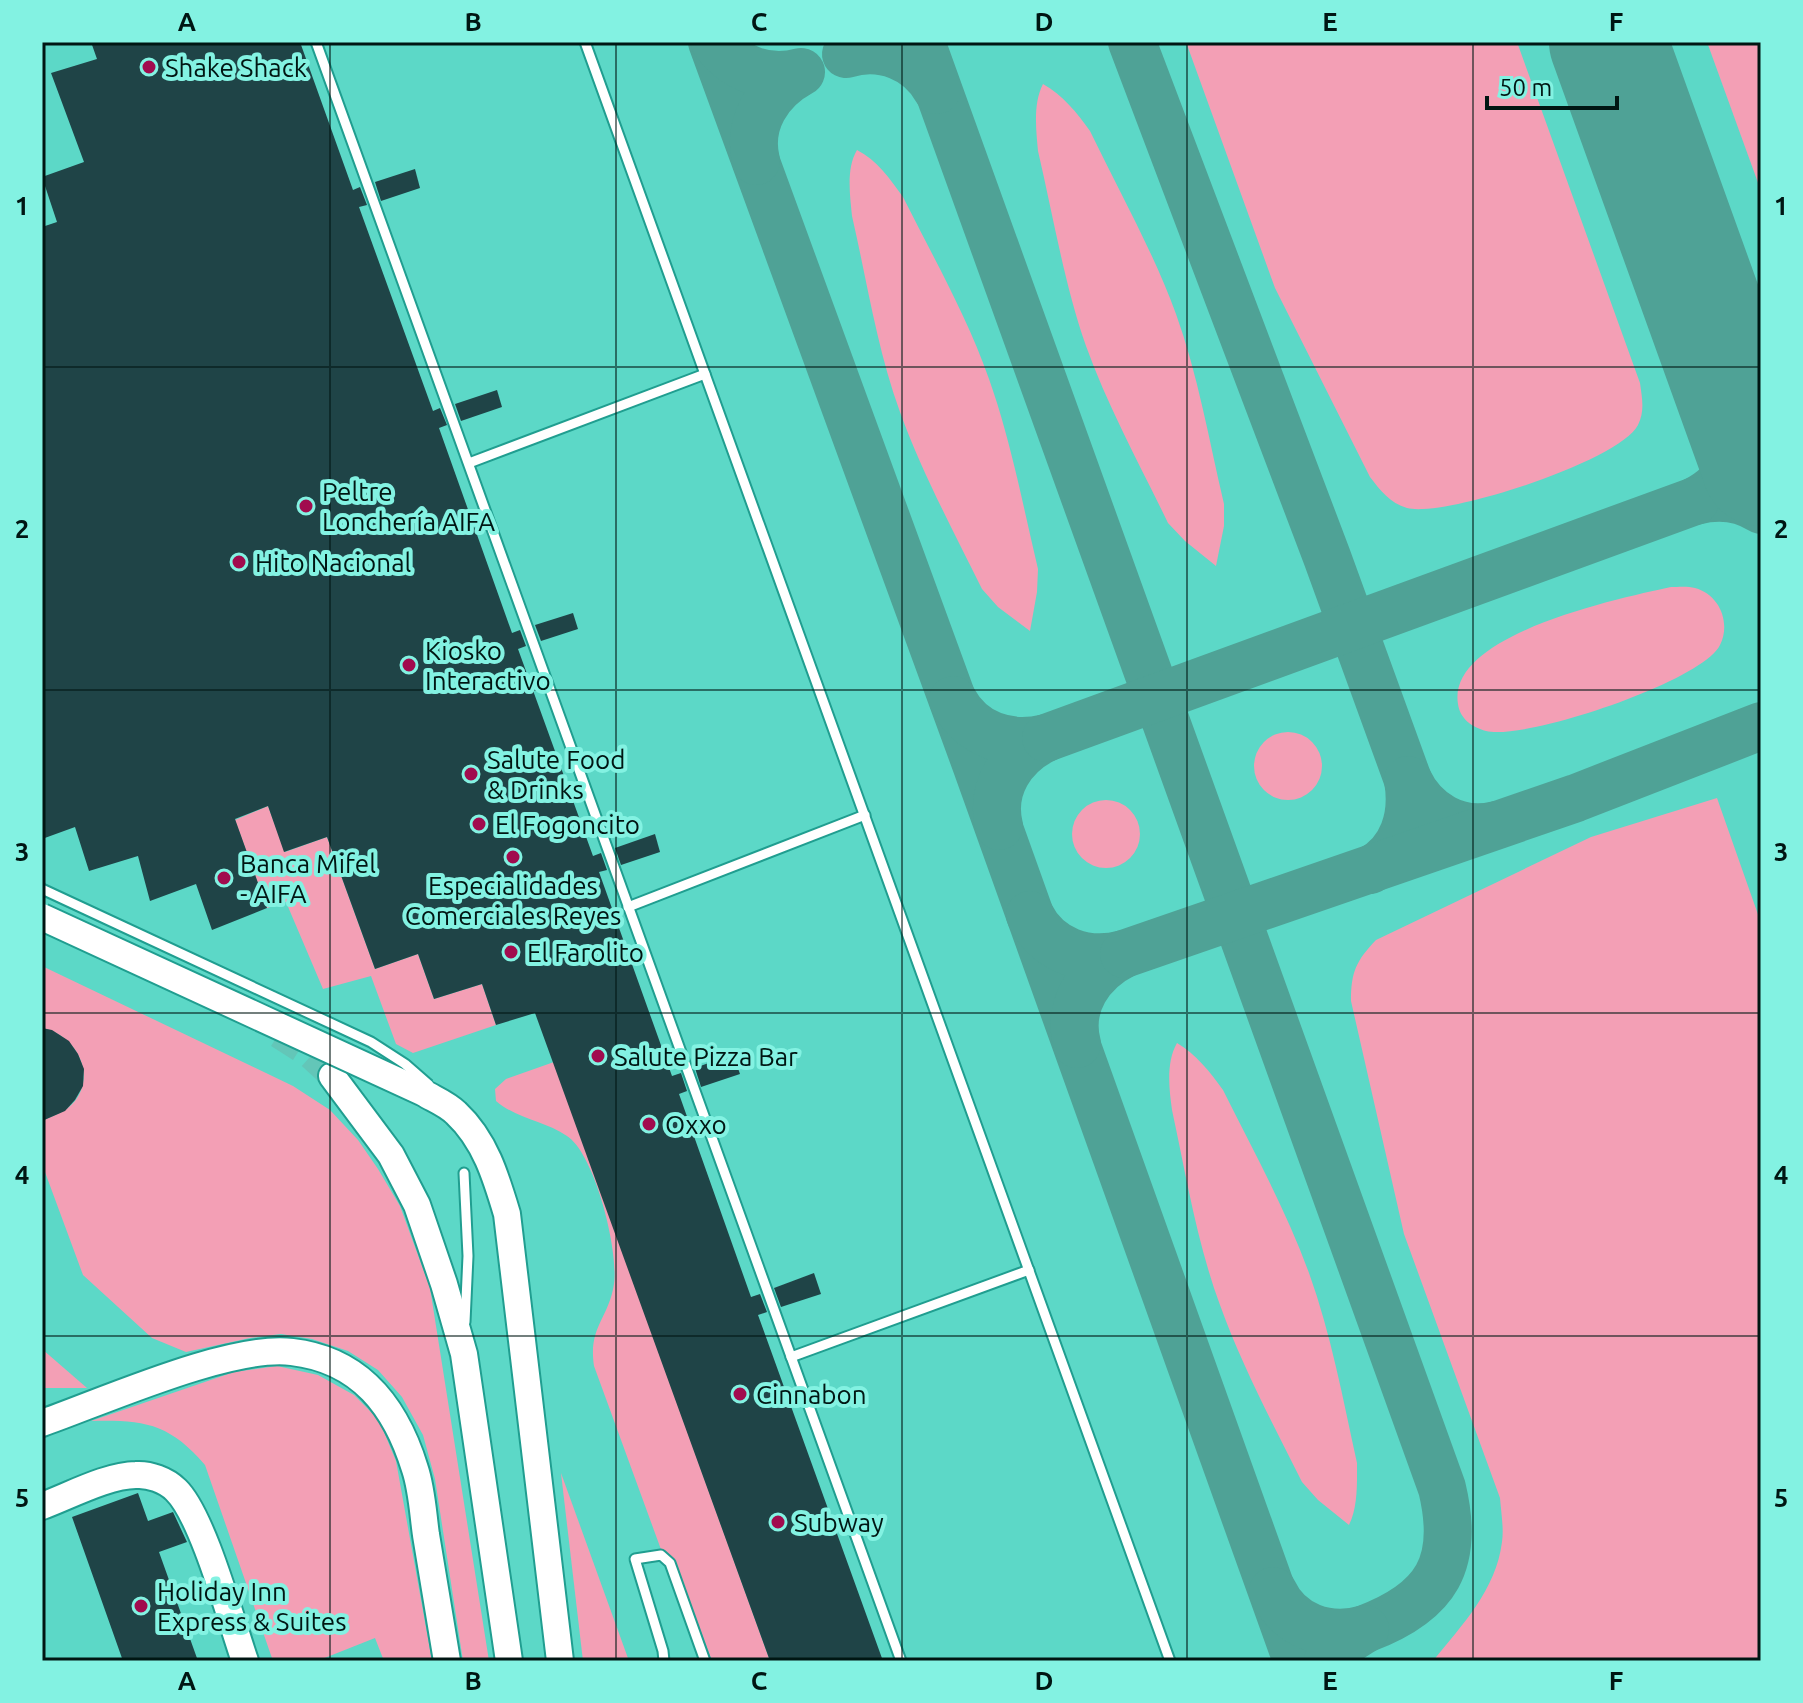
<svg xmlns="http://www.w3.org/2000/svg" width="1803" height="1703" font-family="Ubuntu,sans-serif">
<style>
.built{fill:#5cd8c7}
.green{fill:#f39fb5}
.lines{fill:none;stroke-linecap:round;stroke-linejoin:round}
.taxiway{stroke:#4fa296;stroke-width:48}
.runway{stroke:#4fa296;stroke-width:118}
.building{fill:#1f4447}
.secondary-tunnel{stroke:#63c6b8;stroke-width:26;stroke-dasharray:26 13;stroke-linecap:butt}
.lane-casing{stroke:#209e90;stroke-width:13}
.secondary-casing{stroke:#209e90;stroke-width:30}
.lane{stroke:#fff;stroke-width:9}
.secondary{stroke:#fff;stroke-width:26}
.lane-bridge-casing{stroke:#209e90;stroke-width:13;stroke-linecap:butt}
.secondary-bridge-casing{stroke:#209e90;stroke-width:30;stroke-linecap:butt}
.lane-bridge{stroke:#fff;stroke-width:9}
.secondary-bridge{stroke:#fff;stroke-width:26}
.grid{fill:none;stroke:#001613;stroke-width:2;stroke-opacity:0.55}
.poi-dot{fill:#a10b4e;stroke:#83f2e2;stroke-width:3}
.labels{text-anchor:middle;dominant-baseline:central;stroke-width:8;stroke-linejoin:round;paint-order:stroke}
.poi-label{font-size:26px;fill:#001613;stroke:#83f2e2;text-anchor:start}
.neatline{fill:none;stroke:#001613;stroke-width:3}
.grid-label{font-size:26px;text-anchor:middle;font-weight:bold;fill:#001613}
</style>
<rect width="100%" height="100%" fill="#75e5d5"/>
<!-- built -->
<rect class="built" x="42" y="42" width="1719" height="1619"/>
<!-- green -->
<g class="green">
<path d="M 1186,42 L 1517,42 L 1640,383 C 1642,398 1645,411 1638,425 C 1620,461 1444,518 1407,508 C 1390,503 1380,490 1370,477 L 1275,288 Z"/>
<polygon points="1707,42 1761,42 1761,191"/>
<path d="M 1043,84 C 1063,95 1077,113 1090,131 C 1119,191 1153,251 1176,314 C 1198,375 1209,440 1224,504 L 1224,526 L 1216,566 L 1185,541 L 1168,523 C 1140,465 1108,407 1086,346 C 1064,283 1053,215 1038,151 C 1036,130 1033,103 1043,84 Z"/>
<path d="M 857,150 C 877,160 890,179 903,197 C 933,257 967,316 989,379 C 1011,441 1023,506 1038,569 L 1037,592 L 1030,631 L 998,607 L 982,589 C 953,530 922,473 900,412 C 877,349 867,281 852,216 C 850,196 846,168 857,150 Z"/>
<path d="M 1671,587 C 1678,587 1688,586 1695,588 C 1720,595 1731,623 1720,645 C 1703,681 1525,741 1486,731 C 1472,727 1460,719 1458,704 C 1446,634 1621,598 1671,587 Z"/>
<circle cx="1288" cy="766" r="34"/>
<path d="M 1717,798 L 1761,923 L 1761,1661 L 1433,1661 C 1462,1625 1496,1590 1502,1542 C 1504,1528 1501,1512 1500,1498 L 1404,1234 L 1351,1001 C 1351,972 1356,961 1376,940 L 1591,837 Z"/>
<circle cx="1106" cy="834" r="34"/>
<polygon points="268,806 285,852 327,837 375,969 418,954 434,999 482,984 496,1025 413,1053 396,1044 371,976 323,989 286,902 267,908 235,820"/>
<path d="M 42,966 L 293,1086 L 330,1110 L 358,1140 L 378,1169 L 400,1206 L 430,1288 L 489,1661 L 463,1661 L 435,1479 L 423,1435 L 402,1397 L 378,1370 L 348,1351 L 312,1339 L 281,1334 L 250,1338 L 186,1352 L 152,1338 L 83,1275 L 42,1164 L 42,1121 C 54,1115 66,1112 75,1101 C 97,1072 74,1034 42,1028 Z"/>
<path d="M 1177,1043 C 1196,1054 1210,1072 1223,1090 C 1253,1150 1286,1210 1309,1273 C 1331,1334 1343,1399 1357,1463 C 1357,1483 1358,1507 1349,1525 L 1318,1500 L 1302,1482 C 1273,1424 1242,1366 1220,1305 C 1197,1243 1186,1175 1172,1110 C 1169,1089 1166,1062 1177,1043 Z"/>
<path d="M 554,1062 L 770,1661 L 712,1661 L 691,1605 L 682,1607 L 594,1366 C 588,1327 609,1318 614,1284 C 619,1251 595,1154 567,1136 C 545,1121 517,1119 496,1101 L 495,1089 L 506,1079 Z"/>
<polygon points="42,1349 87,1388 42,1388"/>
<path d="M 277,1366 L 318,1375 L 354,1395 L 379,1420 L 396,1461 L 432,1661 L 384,1661 L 375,1638 L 317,1661 L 273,1661 L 205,1465 C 169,1423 144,1420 91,1421 L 234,1372 Z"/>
<polygon points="561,1473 629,1661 583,1661"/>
</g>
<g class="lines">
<!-- taxiway -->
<g class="taxiway">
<polyline points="712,42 976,764 1297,1661"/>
<path d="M 715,42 C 736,69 767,81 801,72 C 768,90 747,123 756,161"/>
<path d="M 921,42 L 1442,1488 C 1460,1563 1437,1602 1365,1629"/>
<polyline points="1132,42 1327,557 1408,780"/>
<path d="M 846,54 C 881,43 919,57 937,90"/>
<path d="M 1739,406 C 1748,446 1733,482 1695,501 C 1718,495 1741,497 1761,510"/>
<path d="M 953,700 C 972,735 1008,747 1046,738 C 1012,754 990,788 999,826"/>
<polyline points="1046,738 1695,501"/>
<path d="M 1370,870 C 1404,852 1414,815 1408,780 C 1424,814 1458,834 1496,825"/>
<path d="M 1030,915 C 1048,951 1087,964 1124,954 C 1090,971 1067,1005 1077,1044"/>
<polyline points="1124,954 1576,798 1761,726"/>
<path d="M 1273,1591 C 1289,1626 1328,1640 1365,1629 L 1343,1643 L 1328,1661"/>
</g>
<!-- runway -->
<polyline class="runway" points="1608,42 1761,467"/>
</g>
<!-- building -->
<g class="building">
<polygon points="91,42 300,42 353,190 360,187 367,205 359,207 433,411 440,408 447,425 439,428 512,633 520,630 526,646 518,649 593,856 601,853 607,870 599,872 672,1076 681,1073 687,1091 679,1094 751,1297 760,1294 767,1312 758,1315 883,1661 770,1661 535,1013 496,1025 482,984 434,999 418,954 375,969 327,837 284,852 268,806 235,819 267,908 212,930 196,884 150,901 138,856 89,871 75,827 42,839 42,227 57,222 42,177 84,162 51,73 97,59"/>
<polygon points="415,169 420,188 381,201 375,182"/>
<polygon points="497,390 502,407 461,421 455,404"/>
<polygon points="573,613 578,629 541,641 535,625"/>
<polygon points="655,834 660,852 621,865 615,848"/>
<polygon points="42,1028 52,1030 69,1041 78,1054 84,1069 83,1086 75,1100 65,1111 42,1121"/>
<polygon points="733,1054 740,1074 701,1087 695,1068"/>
<polygon points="814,1273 821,1294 781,1307 774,1288"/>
<polygon points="138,1493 148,1521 173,1512 187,1542 159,1552 198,1661 123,1661 72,1517"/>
</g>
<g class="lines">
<!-- secondary-tunnel -->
<polyline class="secondary-tunnel" points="278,1035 308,1054 332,1076"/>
<!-- lane casing -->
<g class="lane-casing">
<g id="lane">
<polyline points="316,42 901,1661"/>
<polyline points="585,42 1170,1661"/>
<polyline points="469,463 705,374"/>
<polyline points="628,907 865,815"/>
<polyline points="464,1173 468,1256 465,1322"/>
<polyline points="791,1357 1029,1270"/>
<polyline points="664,1661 663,1651 635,1559 661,1555 670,1563 705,1661"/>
</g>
</g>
<!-- secondary casing -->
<g class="secondary-casing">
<g id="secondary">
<polyline points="332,1076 391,1155 417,1205 444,1284 464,1354 509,1661"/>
<path d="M 42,1423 C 102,1402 231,1344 292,1352 C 361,1360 396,1407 415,1469 C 422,1490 423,1514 426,1535 C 433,1577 440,1619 447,1661"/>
<path d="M 42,1506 C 69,1496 108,1475 136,1475 C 149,1474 166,1480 176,1490 C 203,1516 231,1621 245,1661"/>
</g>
</g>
<!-- lane -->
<use href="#lane" class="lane"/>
<!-- secondary -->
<use href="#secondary" class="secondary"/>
<!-- lane-bridge casing -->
<g class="lane-bridge-casing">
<polyline id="lane-bridge" points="42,889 371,1042 405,1064 429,1085"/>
</g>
<!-- secondary-bridge casing -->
<g class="secondary-bridge-casing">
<path id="secondary-bridge" d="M 42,917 L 424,1093 C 434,1099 447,1104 456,1113 C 485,1140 496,1177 507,1214 L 560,1661"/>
</g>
<!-- lane-bridge -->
<use href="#lane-bridge" class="lane-bridge"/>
<!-- secondary-bridge -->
<use href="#secondary-bridge" class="secondary-bridge"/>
</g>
<!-- grid -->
<path class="grid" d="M 330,42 L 330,1661M 616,42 L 616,1661M 902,42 L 902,1661M 1187,42 L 1187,1661M 1473,42 L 1473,1661M 42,367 L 1761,367M 42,690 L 1761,690M 42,1013 L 1761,1013M 42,1336 L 1761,1336"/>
<!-- markers -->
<g class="poi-dot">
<circle cx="149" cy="67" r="8"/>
<circle cx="306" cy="506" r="8"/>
<circle cx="239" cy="562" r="8"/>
<circle cx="409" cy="665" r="8"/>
<circle cx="471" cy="774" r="8"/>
<circle cx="479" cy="824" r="8"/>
<circle cx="513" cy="857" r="8"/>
<circle cx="224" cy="878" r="8"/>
<circle cx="511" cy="952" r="8"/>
<circle cx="598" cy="1056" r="8"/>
<circle cx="649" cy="1124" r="8"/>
<circle cx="740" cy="1394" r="8"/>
<circle cx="778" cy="1522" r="8"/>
<circle cx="141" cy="1606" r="8"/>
</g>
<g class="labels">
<!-- poi labels -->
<g class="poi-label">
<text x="165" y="67">Shake Shack</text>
<text x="322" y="491">Peltre<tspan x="322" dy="30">Lonchería AIFA</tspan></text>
<text x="255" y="562">Hito Nacional</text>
<text x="425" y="650">Kiosko<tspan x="425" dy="30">Interactivo</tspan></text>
<text x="487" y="759">Salute Food<tspan x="487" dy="30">&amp; Drinks</tspan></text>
<text x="495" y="824">El Fogoncito</text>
<text x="240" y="863">Banca Mifel<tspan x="240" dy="30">- AIFA</tspan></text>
<text x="513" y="885" text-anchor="middle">Especialidades<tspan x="513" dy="30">Comerciales Reyes</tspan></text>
<text x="527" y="952">El Farolito</text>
<text x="614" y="1056">Salute Pizza Bar</text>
<text x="665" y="1124">Oxxo</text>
<text x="756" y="1394">Cinnabon</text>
<text x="794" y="1522">Subway</text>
<text x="157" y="1591">Holiday Inn<tspan x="157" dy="30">Express &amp; Suites</tspan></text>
</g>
</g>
<!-- border -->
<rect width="1803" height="1703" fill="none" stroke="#83f2e2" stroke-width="88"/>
<!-- scale -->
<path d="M1487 96v12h130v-12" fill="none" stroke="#001613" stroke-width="4"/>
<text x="1499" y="96" font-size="24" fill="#001613" stroke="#83f2e2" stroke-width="6" paint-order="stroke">50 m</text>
<rect x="44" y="44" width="1715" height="1615" class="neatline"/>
<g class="grid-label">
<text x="187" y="31">A</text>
<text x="473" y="31">B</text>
<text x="759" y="31">C</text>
<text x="1044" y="31">D</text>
<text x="1330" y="31">E</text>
<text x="1616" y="31">F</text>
<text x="22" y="215">1</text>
<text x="1781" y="215">1</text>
<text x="22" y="538">2</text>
<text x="1781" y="538">2</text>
<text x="22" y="861">3</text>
<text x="1781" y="861">3</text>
<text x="22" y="1184">4</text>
<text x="1781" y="1184">4</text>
<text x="22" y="1507">5</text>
<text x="1781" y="1507">5</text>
<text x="187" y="1690">A</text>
<text x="473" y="1690">B</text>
<text x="759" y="1690">C</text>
<text x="1044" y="1690">D</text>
<text x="1330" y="1690">E</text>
<text x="1616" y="1690">F</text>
</g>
</svg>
